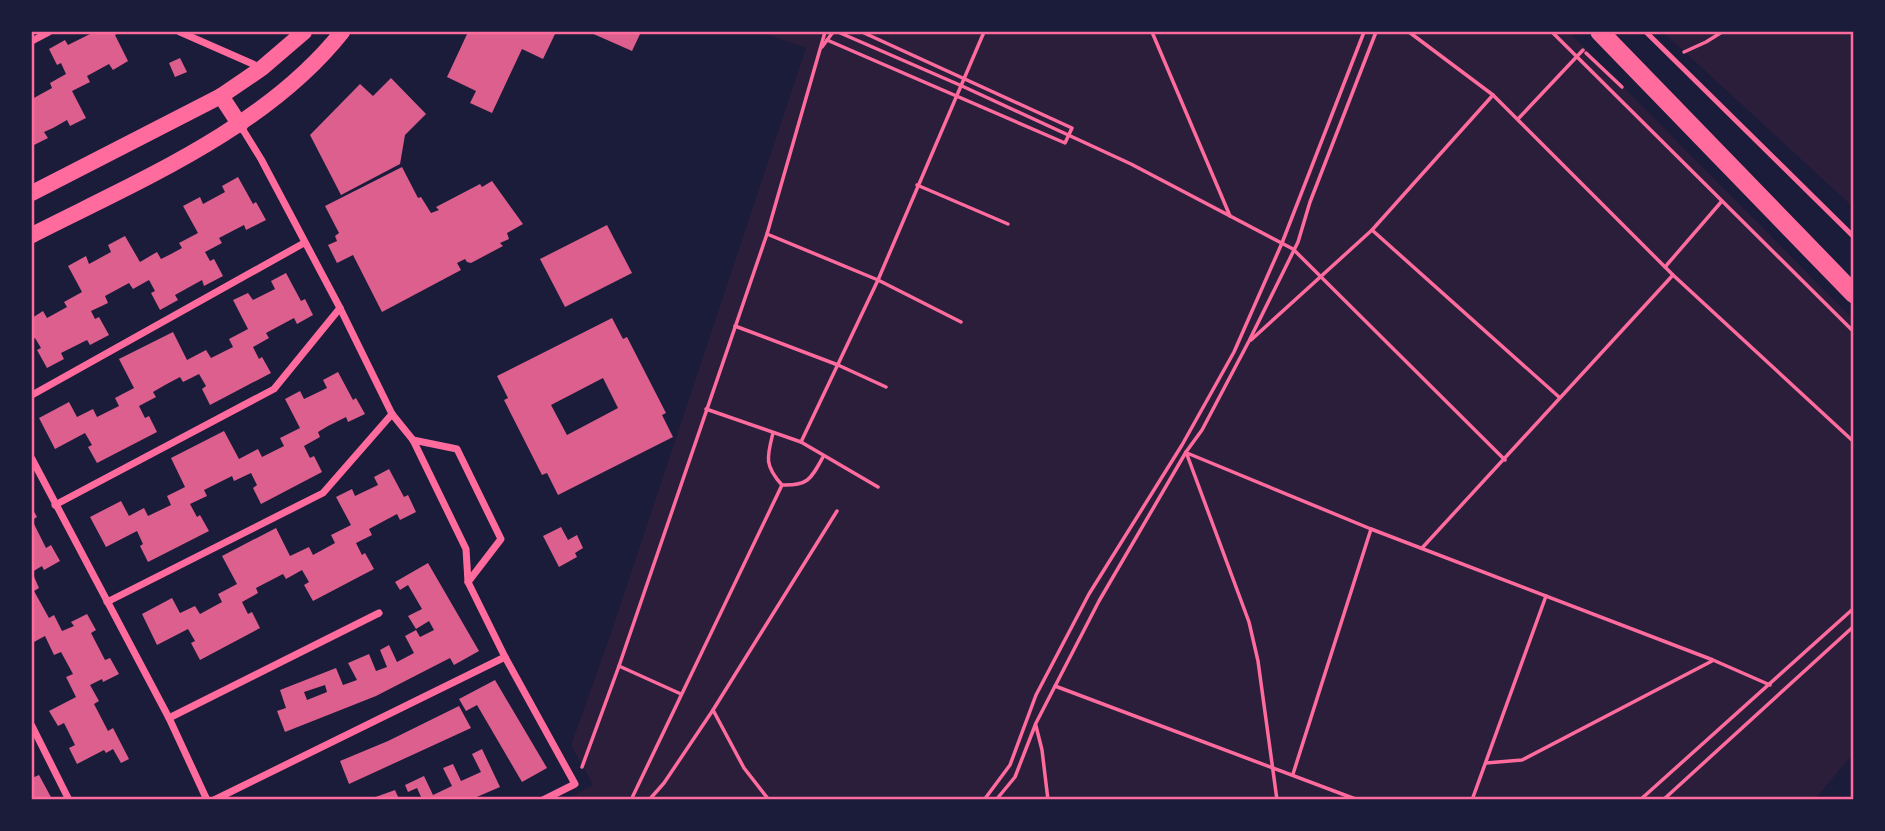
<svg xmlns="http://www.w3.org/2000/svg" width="1885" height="831" font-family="'Varela Round',sans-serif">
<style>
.green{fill:#2a1e3b}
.building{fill:#dd5f8e;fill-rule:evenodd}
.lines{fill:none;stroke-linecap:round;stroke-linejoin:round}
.path{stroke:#ff6b9d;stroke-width:3.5}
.service{stroke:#ff6b9d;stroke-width:5}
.minor{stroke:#ff6b9d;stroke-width:7}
.primary{stroke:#ff6b9d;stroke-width:16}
.motorway{stroke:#ff6b9d;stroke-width:19}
.neatline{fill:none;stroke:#ff6b9d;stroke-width:2.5}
</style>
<rect width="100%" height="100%" fill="#1b1b3a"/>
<!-- green -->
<g class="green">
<polygon points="759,32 1569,32 1853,319 1853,754 1815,799 565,800 593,785 571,745 611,633 806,48"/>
<polygon points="1663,32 1853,32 1853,207"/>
</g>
<!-- building -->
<g class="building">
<polygon points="94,32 120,32 115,35 128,61 113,70 109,64 87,76 90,82 72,91 86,118 70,126 67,120 53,128 44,132 48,138 32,146 32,99 52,88 50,83 66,74 61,63 57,65 49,49 65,40 68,45"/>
<polygon points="468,32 551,32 555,34 543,59 522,49 492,113 470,103 476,91 447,77"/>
<polygon points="589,32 641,32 632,51"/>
<polygon points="180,58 187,72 175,77 169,63"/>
<polygon points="391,78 426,114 405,135 400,164 341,195 310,135 360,84 373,96"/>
<polygon points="402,167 418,198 421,197 431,213 439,210 436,207 480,184 482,187 492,181 523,224 507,233 509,239 500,243 503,246 471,263 467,262 465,259 457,263 461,270 382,312 353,255 337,263 328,245 337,241 335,236 339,233 325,206"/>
<polygon points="238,177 253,204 256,202 266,220 246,230 244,225 219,238 222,243 205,252 210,261 214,259 223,276 204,286 202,280 175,295 178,300 160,310 151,293 155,291 149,280 133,289 129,283 105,296 108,303 91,311 95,319 99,317 109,335 90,345 87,340 61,353 64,359 47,368 37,350 41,348 35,338 32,340 32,318 43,311 47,318 67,307 64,302 82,292 68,266 86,256 89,264 111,252 108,245 125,236 140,262 157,252 161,259 171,254 182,248 179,243 198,233 183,206 200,197 203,204 225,192 222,186"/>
<polygon points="607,225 632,273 565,307 540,259"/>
<polygon points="286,273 301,301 305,299 313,315 297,324 294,318 266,333 269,338 253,347 259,359 262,357 271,373 210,405 202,389 206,386 199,374 183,382 180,377 165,385 153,392 156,397 139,406 145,418 149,416 157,432 97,463 88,447 92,445 85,433 55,449 39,418 69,402 77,417 93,409 97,417 119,406 115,398 134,388 119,359 173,332 187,360 206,350 211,358 233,347 229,339 248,329 233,300 248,293 253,300 275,289 271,281"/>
<path d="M 612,318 L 623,339 L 627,337 L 666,413 L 662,415 L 673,437 L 558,495 L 547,473 L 542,475 L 504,400 L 508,398 L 497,376 ZM 603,378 L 618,408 L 567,435 L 551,405 Z"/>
<polygon points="338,372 353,400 356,398 365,414 348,422 346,417 328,426 318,432 320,437 304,446 310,458 314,456 322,472 261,504 253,488 257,485 251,473 234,481 232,476 204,490 207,496 190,504 197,517 200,515 209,531 148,562 140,546 143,544 137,531 106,547 90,517 121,501 129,516 144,508 148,516 171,505 167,496 185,487 171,458 224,431 239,459 258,449 262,457 284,446 280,438 300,428 285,399 300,391 304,399 327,388 323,380"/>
<polygon points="389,469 404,497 408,495 416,512 400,520 397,514 369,529 372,535 356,543 362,555 365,553 374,569 313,601 304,585 309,582 302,570 286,579 283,574 256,588 258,593 242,602 248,614 252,612 260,628 200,660 191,643 195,641 188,629 157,645 142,614 172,598 180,613 195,606 200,614 222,602 218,594 237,584 222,556 276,528 290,556 309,547 313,555 335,543 331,535 351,525 336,497 352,489 355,496 378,485 374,477"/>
<polygon points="32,508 37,517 32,520 46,548 51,545 60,561 44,570 42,566 32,572"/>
<polygon points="561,527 568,540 577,535 583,548 575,553 577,557 559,567 543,536"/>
<path d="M 428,563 L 479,651 L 454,665 L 450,658 L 376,696 L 285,732 L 277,711 L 286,708 L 280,690 L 336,668 L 343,685 L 357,680 L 348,663 L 369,654 L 376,671 L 387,667 L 380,650 L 389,645 L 397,662 L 414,653 L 405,636 L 416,630 L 420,637 L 434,630 L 429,621 L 416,629 L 408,616 L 422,609 L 408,585 L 400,590 L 395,582 ZM 325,685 L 327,692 L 307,700 L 304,692 Z"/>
<polygon points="32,572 39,588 34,591 49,618 54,615 62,631 74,626 71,622 87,614 96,630 91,633 105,660 110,658 119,674 103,682 102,679 90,685 99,701 94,704 108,731 113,728 129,759 121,763 113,749 106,753 104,750 77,764 69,748 75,745 64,723 58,726 49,711 76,697 66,677 73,674 61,652 54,655 45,636 32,643"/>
<polygon points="495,680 547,768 522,782 477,705 466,711 459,699"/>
<polygon points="459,706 471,728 349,784 340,761 388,741"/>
<polygon points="482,749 500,787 472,799 422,799 417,788 408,792 405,785 424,776 433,795 452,786 443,768 453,764 461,781 481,772 472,754"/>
<polygon points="39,775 52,799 32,799 32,778"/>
<polygon points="395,790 399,799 370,799"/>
</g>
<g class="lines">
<!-- path -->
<g class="path">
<polyline points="838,32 962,86 1131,164 1293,249 1505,460"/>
<polyline points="1152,32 1230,216"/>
<polyline points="1409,32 1493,95 1673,275 1854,442"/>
<polyline points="1552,32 1854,332"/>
<polyline points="827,40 1065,143 1072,128 862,32"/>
<polyline points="822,47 833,32"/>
<polyline points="1684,52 1706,42 1722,32"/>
<polyline points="1586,53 1622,87"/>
<polyline points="1518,119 1583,50"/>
<polyline points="917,185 1008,224"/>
<polyline points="1372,230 1559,397"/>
<polyline points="767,234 878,280 961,322"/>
<polyline points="1665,267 1722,201"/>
<polyline points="735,326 838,365 886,387"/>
<polyline points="1251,340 1372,230 1493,95"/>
<polyline points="706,409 801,442 878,487"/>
<path d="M 773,433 C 767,457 764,465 782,485 C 808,486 811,479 823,457"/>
<polyline points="801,442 878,280 984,32"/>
<polyline points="1186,452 1249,622 1258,661 1277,800"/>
<polyline points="1187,453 1371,529 1713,660 1770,685"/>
<polyline points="1422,548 1673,275"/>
<polyline points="619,666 681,694"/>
<polyline points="1055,686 1358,800"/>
<polyline points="713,710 744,768 769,800"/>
<polyline points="1036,726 1042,750 1048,800"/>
<polyline points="1486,763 1522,760 1712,661"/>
<polyline points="582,767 619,666 767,234 825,32"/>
<polyline points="1293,774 1371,529"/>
<polyline points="631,800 782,485"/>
<polyline points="649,800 664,783 713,710 837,511"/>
<polyline points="984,800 1010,765 1036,695 1089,594 1182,445 1234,352 1282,243 1364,32"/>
<polyline points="996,800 1015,777 1036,723 1099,601 1186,452 1202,430 1249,341 1298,242 1310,202 1376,32"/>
<polyline points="1472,800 1546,596"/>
<polyline points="1640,800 1854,608"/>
<polyline points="1663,800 1854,626"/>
</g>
<!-- service -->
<polyline class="service" points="1646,32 1854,237"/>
<!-- minor -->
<g class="minor">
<polyline points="180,32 262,68"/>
<polyline points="32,41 49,32"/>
<polyline points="240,125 261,159 340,308 392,414 413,440 466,549 468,582 505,657 575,784 543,800"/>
<polyline points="32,395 304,243"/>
<polyline points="413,440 457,449 501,539 468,582"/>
<polyline points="32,459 169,718 207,800"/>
<polyline points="55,505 274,389 340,308"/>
<polyline points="107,602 323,493 392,414"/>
<polyline points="169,718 379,613"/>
<polyline points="32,726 69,800"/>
<polyline points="214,800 505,657"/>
</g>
<!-- primary -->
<g class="primary">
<polyline points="221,96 240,125"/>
<polyline points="32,193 221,96 262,68 304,32"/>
<path d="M 32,235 C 138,181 266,128 342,32"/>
</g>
<!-- motorway -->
<polyline class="motorway" points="1600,32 1854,294"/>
</g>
<!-- border -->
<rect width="1885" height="831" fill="none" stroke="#1b1b3a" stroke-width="66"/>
<rect x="33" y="33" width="1819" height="765" class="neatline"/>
</svg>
